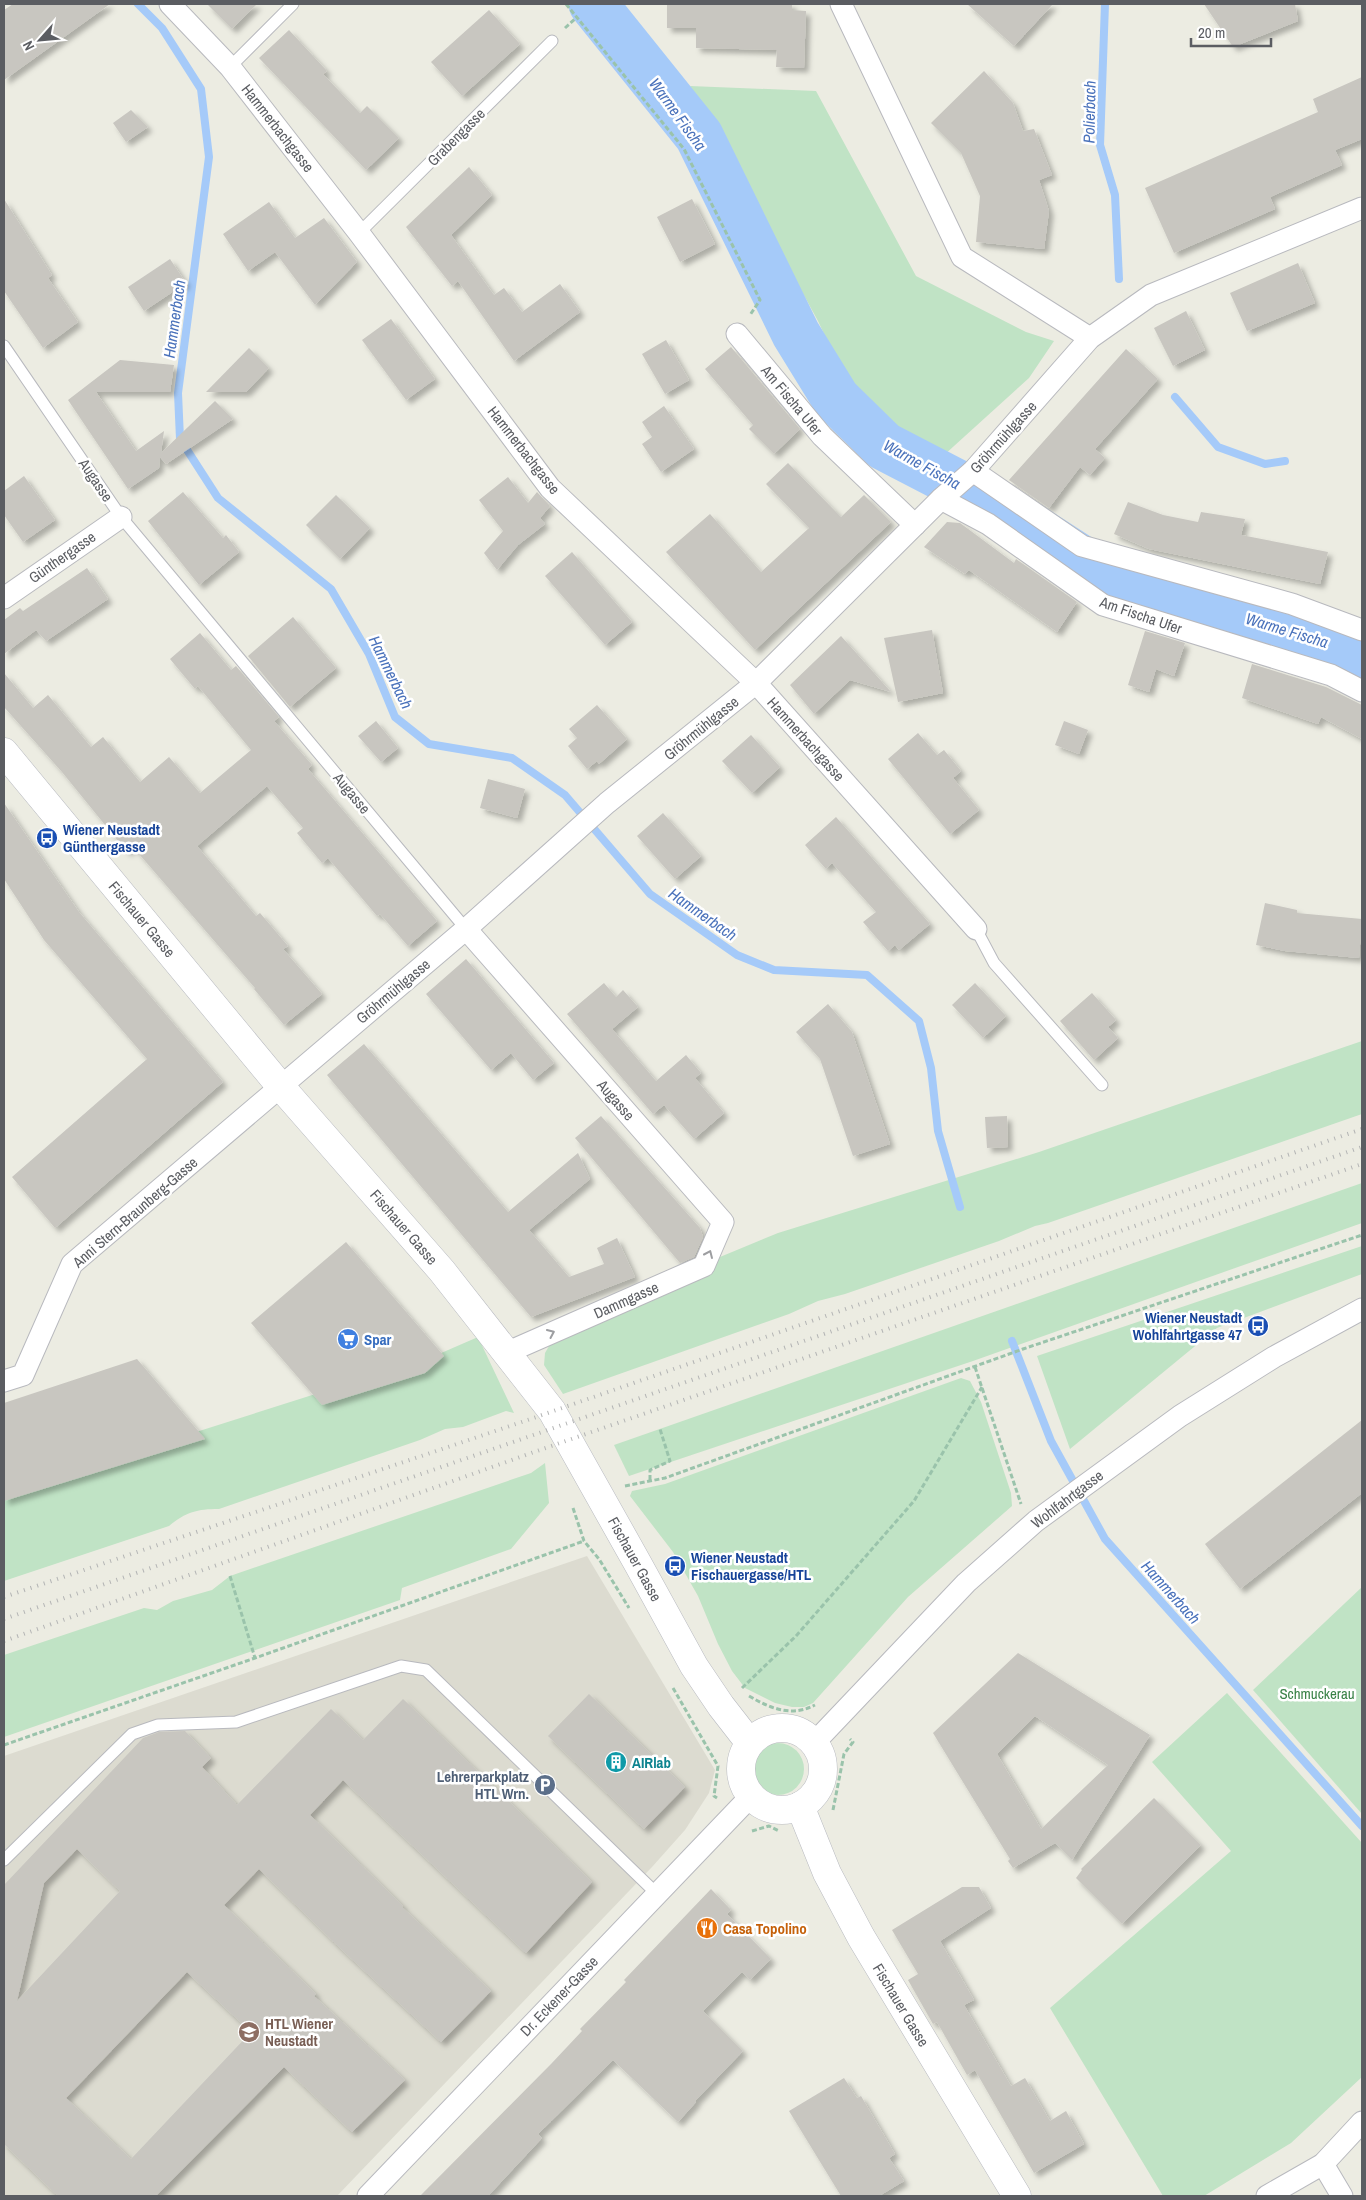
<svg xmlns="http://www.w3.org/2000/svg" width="1366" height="2200" font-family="'Archivo Narrow',sans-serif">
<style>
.education{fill:#dcdbd0}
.green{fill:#c0e3c5}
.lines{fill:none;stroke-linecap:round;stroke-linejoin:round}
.stream{stroke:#a5caf9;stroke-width:8}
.river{stroke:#a5caf9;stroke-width:49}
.building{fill:#c8c6c0;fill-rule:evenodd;filter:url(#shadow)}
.service-casing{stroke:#b8b9be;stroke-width:13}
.minor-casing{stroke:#b8b9be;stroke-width:23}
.secondary-casing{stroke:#b8bac0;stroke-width:29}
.path{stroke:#9ac3ab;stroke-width:3;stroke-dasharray:5 2.5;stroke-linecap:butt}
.service{stroke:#fff;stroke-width:11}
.minor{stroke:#fff;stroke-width:21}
.secondary{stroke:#fff;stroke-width:28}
.rail{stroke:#b3b4b4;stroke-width:4;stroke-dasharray:1 6;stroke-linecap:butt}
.oneway{stroke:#9d9ea1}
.labels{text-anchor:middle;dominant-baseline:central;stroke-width:5;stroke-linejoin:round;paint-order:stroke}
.street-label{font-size:15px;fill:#5b5d62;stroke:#fff}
.transit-label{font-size:15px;font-weight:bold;fill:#164399;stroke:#fff;text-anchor:start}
.shop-label{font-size:15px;font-weight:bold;fill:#366cbe;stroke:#fff;text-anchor:start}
.park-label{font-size:15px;fill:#3a8247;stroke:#fff}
.culture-label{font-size:15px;font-weight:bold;fill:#0d838f;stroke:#fff;text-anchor:start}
.service-label{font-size:15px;font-weight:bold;fill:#4e5e75;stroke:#fff;text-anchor:end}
.food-label{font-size:15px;font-weight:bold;fill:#c56008;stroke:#fff;text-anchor:start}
.education-label{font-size:15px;font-weight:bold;fill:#785e54;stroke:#fff;text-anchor:start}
.water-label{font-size:16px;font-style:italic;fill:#4a72bb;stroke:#fff}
</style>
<defs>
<filter id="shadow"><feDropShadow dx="4.5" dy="4.5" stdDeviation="2.5" flood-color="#0004"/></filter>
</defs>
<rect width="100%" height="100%" fill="#ecece2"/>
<!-- education -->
<polygon class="education" points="587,1556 715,1770 709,1793 685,1830 652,1867 337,2196 4,2196 4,1756"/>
<!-- green -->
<g class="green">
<polygon points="690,86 816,91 916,276 1026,332 1054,341 1029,378 943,456 896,439 852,393 818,321"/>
<polygon points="1362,1041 1362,1114 1048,1223 1035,1226 999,1241 845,1294 818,1301 789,1314 563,1394 544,1365 545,1353 563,1322 778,1233 1039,1152"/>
<polygon points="1362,1183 1362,1223 973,1361 629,1476 614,1445"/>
<polygon points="1362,1246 1362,1274 1217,1328 1070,1449 1037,1356"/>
<path d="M 478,1337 L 514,1413 L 506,1411 L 463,1427 L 445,1429 L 420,1440 L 219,1509 C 197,1509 186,1512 169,1526 L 4,1581 L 4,1493 L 432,1357 Z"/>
<polygon points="961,1378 970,1381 981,1402 1011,1493 1012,1506 908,1597 813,1703 804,1707 792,1707 775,1703 745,1688 732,1671 718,1644 698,1596 673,1552 630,1496 632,1491 665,1484"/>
<polygon points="545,1463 549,1503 511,1549 402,1588 400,1600 4,1737 4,1655 144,1608 157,1610 173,1601 212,1590 230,1576 531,1473"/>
<polygon points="1362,1587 1362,1814 1253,1690"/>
<polygon points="1227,1693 1362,1843 1362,2077 1291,2143 1204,2196 1163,2196 1050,2008 1231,1851 1152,1762"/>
<circle cx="778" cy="1769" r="26"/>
</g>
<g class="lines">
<!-- stream -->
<g class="stream">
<polyline points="138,4 162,28 201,89 209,157 178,393 180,439 218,498 331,589 369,654 395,717 429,744 512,758 565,795 650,894 737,955 774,970 867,975 919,1021 931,1068 938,1131 960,1207"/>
<polyline points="1105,4 1100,145 1115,195 1119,279"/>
<polyline points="1175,397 1218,447 1265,464 1285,461"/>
<polyline points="1012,1341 1051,1441 1105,1539 1362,1826"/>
</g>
<!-- river -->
<polyline class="river" points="593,4 699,136 796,334 836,399 884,446 992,502 1102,573 1138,587 1302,633 1362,655"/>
</g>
<!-- building -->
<g class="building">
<polygon points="13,4 110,4 4,80 4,10"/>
<polygon points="207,4 257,4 232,29"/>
<polygon points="667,4 792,4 792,10 806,11 804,68 776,67 777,50 696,48 696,28 667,28"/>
<polygon points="967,4 1053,4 1014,46"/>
<polygon points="1204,4 1295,4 1298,21 1233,47"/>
<polygon points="489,10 520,44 462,96 431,62"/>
<polygon points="289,30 327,71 323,74 360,113 367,106 399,138 366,170 259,58"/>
<polygon points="984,71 1013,103 1023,131 1034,129 1052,175 1039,180 1049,211 1044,249 976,242 980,196 961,153 931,123"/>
<polygon points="1362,77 1362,139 1335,150 1342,165 1270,197 1275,209 1174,253 1145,188 1318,112 1313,99"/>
<polygon points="131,110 148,127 126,142 113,123"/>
<polygon points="469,167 492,195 451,235 494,295 504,288 522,312 560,284 580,312 514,361 458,281 452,286 406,227"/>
<polygon points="4,199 52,275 48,278 78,322 43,348 4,291"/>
<polygon points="692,199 715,244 680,262 657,217"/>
<polygon points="269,202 295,238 324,218 357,262 315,305 275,252 248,271 223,234"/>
<polygon points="170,259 186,283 144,311 128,287"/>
<polygon points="1298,263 1315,303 1247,331 1230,293"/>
<polygon points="1186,311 1205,350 1173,366 1154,328"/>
<polygon points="391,319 435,379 406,400 362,340"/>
<polygon points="666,340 689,380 665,394 642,354"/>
<polygon points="731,347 800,429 774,454 749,429 753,425 705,369"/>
<polygon points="249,348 269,368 246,392 206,392"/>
<polygon points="1126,349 1158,379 1095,449 1105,458 1090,475 1080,467 1049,508 1009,480"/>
<polygon points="120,360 174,365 170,392 96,392 136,451 164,431 161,453 215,401 233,419 166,464 160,457 159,468 128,489 68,400"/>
<polygon points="664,406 694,449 661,472 642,444 652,437 642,422"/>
<polygon points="788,463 841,517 864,495 891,522 755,650 666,552 710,514 761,572 809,528 766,484"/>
<polygon points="24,476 55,520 23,542 4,515 4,491"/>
<polygon points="508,477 528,503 537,492 550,506 540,518 545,524 518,545 497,570 484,553 503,531 479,500"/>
<polygon points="183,492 223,538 226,535 239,552 199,585 148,521"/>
<polygon points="336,495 370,528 340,559 306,525"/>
<polygon points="1128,502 1163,515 1198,522 1201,512 1245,519 1241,535 1328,552 1320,584 1149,549 1114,534"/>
<polygon points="947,522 960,523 1014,563 1016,559 1077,602 1057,632 969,570 965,574 924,547"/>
<polygon points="572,552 632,622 605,645 545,576"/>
<polygon points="87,568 108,599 46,641 36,630 4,654 4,620 20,608 23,611"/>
<polygon points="293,617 336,668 290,707 248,656"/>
<polygon points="932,630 943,693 898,702 884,638"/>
<polygon points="1145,631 1185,643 1174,676 1156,669 1149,692 1128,685"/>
<polygon points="200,633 231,670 236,666 279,717 274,721 312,765 308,769 437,921 408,946 380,914 377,916 328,858 322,863 297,833 303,828 267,786 197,846 256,916 260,913 288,946 283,949 322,994 284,1025 254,989 255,988 133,847 127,852 62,772 4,707 4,673 33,708 48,695 91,747 103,737 140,782 169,757 200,793 251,750 198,686 195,689 170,659"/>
<polygon points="841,636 891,692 850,680 814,714 790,685"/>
<polygon points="1252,664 1326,687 1362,705 1362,739 1321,717 1318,724 1242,698"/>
<polygon points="597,705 627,739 599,764 597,761 587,769 568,746 577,738 569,729"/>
<polygon points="376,721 398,748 381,762 358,736"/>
<polygon points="1064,721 1088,730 1079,754 1055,745"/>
<polygon points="918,733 937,755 944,750 961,771 953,778 979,810 950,834 888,759"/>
<polygon points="751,735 780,767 752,793 722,761"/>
<polygon points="488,779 525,789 517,818 480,808"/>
<polygon points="4,803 79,912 223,1082 55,1228 12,1177 147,1059 44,940 4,879"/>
<polygon points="663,813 701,856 675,879 637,836"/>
<polygon points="836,817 930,924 899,950 895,945 888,951 863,922 876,912 832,863 826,869 805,845"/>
<polygon points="1265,903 1297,910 1297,913 1362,919 1359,958 1285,951 1256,945"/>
<polygon points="466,959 554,1063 533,1080 511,1053 491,1070 426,994"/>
<polygon points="604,983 616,997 623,990 638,1007 612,1029 656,1081 686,1055 701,1073 695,1078 724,1113 694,1139 664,1105 653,1114 567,1014"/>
<polygon points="975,983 1006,1016 983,1038 952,1005"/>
<polygon points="1092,993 1116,1020 1108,1027 1118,1038 1094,1060 1060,1021"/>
<polygon points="828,1004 852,1032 890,1144 853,1156 820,1059 796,1032"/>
<polygon points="364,1044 508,1212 578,1153 590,1179 529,1230 569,1277 604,1264 597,1248 617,1238 635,1277 531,1317 327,1075"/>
<polygon points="601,1116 700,1228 703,1237 694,1257 680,1263 575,1138"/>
<polygon points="1007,1116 1008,1147 987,1148 985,1117"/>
<polygon points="346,1242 444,1356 425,1373 322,1405 251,1323"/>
<polygon points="137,1359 205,1439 4,1501 4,1403"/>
<polygon points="1362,1420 1362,1493 1240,1589 1205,1544"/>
<path d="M 1018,1653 L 1150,1735 L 1072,1860 L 1055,1843 L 1013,1868 L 1008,1861 L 1010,1859 L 933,1733 ZM 1035,1716 L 1108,1765 L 1041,1829 L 997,1754 Z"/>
<polygon points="589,1694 685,1787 644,1829 548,1736"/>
<path d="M 403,1699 L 592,1882 L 526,1953 L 343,1780 L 310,1815 L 403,1906 L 402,1907 L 491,1991 L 441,2042 L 340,1948 L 259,1869 L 224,1905 L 316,1994 L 314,1996 L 405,2080 L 352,2132 L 284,2067 L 156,2196 L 58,2196 L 4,2144 L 4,1885 L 143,1738 L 159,1732 L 185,1731 L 211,1758 L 202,1767 L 237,1805 L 331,1709 L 363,1740 ZM 77,1849 L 120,1891 L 17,2001 L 44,1883 ZM 187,1972 L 251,2032 L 131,2159 L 66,2098 Z"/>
<polygon points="1154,1798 1201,1845 1122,1924 1076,1878 1082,1870 1081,1869"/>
<polygon points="962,1887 979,1887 991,1908 940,1941 974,2000 964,2005 1011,2086 1025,2078 1050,2121 1066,2111 1084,2144 1034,2173 975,2070 967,2075 937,2022 933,2024 908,1980 918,1974 892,1930"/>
<polygon points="711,1889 731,1910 727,1914 771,1959 750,1980 742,1972 703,2011 743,2051 695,2101 696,2102 678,2122 613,2060 538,2134 542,2138 488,2196 420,2196 551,2064 582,2031 580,2029 626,1982 624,1980"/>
<polygon points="844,2078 857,2098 861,2096 895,2154 889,2158 904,2181 879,2196 841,2196 789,2111"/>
</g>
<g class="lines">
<!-- service casing -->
<g class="service-casing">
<g id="service">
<polyline points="230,67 293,4"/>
<polyline points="359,233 552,41"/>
<polyline points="4,346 121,517 466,929"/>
<polyline points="976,929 994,963 1102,1085"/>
<polyline points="4,1860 132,1734 158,1725 236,1722 401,1666 426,1670 657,1894"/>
</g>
</g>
<!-- minor casing -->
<g class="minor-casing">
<g id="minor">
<polyline points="170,4 230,67 359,233 550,488 756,683 976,929"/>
<polyline points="841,4 962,257 1090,338"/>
<polyline points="737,334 822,436 915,525"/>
<polyline points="973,471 1082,546 1292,604 1362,630"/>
<polyline points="941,499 988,524 1103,605 1331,675 1362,691"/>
<polyline points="4,598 121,517"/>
<polyline points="466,929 723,1222 704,1266 506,1353"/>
<polyline points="4,1381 23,1375 72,1264 466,929 607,803 756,683 941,499 973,471 1090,338 1151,295 1362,208"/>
<polyline points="814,1743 966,1583 1036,1521 1180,1416 1274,1357 1362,1309"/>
<polyline points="1323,2164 1342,2196"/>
<polyline points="368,2196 751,1796"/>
<polyline points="1267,2196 1323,2164 1362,2122"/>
</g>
</g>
<!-- secondary casing -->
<g class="secondary-casing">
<g id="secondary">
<polyline points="4,752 281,1087 442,1271 552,1411 638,1564 694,1666 721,1706 749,1742"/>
<circle cx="782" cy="1769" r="41"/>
<polyline points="800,1806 827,1873 861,1937 1017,2196"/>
</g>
</g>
<!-- path -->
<g class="path">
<polyline points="566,4 684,149 760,300 750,315"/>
<polyline points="565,28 576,18"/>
<polyline points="975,1367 1021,1504"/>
<polyline points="650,1480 650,1470 670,1461 660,1429"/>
<polyline points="625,1486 665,1478 1023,1349 1362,1235"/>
<polyline points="573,1508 584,1541 599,1559 629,1608"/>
<polyline points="230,1576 255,1658"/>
<polyline points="673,1688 718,1766 714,1796 717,1798"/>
<polyline points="742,1688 796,1636 914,1501 982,1387"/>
<path d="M 749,1696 C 771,1709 792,1717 815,1705"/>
<polyline points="4,1745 255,1658 584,1541"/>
<polyline points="833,1810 844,1754 853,1742 850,1739"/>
<polyline points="752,1831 769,1826 779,1831"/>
</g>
<!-- service -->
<use href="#service" class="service"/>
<!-- minor -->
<use href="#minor" class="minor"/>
<!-- secondary -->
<use href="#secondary" class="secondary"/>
<!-- rail -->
<g class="rail">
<polyline points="4,1597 519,1423 1362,1129"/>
<polyline points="4,1619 1362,1147"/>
<polyline points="4,1641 537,1451 1362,1164"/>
</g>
</g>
<!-- one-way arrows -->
<defs><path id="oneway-chevron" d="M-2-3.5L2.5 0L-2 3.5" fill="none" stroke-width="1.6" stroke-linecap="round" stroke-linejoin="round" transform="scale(1.25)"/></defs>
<g class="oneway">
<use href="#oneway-chevron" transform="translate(709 1254) rotate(-66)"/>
<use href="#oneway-chevron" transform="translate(551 1333) rotate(-24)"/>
</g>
<!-- icons -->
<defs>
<g id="bus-disc" transform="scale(1.125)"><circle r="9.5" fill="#1a4fb4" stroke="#fff"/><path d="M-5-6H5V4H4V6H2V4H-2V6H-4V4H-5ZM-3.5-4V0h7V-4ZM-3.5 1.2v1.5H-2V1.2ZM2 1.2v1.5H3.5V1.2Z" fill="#fff"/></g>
<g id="supermarket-disc" transform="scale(1.125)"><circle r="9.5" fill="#3f7fe0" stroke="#fff"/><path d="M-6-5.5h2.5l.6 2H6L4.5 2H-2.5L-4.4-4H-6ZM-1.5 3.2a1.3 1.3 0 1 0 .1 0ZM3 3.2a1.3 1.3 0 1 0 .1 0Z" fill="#fff"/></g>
<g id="building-disc" transform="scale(1.125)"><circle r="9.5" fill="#0f9aa8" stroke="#fff"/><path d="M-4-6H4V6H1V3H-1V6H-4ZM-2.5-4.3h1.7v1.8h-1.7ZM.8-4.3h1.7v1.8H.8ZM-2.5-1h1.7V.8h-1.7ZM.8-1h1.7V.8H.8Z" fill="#fff"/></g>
<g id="parking-disc" transform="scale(1.125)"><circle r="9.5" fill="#5c6f8a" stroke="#fff"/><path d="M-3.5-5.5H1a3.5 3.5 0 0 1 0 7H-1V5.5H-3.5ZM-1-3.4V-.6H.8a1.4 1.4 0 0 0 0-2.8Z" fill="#fff"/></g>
<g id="restaurant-disc" transform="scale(1.125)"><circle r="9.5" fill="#e8710a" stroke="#fff"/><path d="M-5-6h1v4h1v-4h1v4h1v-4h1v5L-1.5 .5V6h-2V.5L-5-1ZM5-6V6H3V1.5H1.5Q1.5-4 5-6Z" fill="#fff"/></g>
<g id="school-disc" transform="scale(1.125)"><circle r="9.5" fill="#8d6e63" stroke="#fff"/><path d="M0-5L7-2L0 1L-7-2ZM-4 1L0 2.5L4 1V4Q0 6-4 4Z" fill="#fff"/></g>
</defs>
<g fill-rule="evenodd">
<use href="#bus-disc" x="47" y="838"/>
<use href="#bus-disc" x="1258" y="1326"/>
<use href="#supermarket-disc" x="348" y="1339"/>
<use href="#bus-disc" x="675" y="1566"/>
<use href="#building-disc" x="616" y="1762"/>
<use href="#parking-disc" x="545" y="1785"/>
<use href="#restaurant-disc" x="707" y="1928"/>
<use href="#school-disc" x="249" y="2032"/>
</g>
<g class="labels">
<!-- street labels -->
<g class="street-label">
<text transform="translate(278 128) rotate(52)">Hammerbachgasse</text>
<text transform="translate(456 137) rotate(-45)">Grabengasse</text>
<text transform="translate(792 400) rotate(50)">Am Fischa Ufer</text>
<text transform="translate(1003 437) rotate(-48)">Gröhrmühlgasse</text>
<text transform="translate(524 450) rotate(52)">Hammerbachgasse</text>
<text transform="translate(96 480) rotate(56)">Augasse</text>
<text transform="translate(62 557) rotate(-35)">Günthergasse</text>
<text transform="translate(1141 615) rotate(19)">Am Fischa Ufer</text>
<text transform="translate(701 728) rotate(-39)">Gröhrmühlgasse</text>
<text transform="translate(806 739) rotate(48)">Hammerbachgasse</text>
<text transform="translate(352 793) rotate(50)">Augasse</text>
<text transform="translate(142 919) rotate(50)">Fischauer Gasse</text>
<text transform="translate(393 991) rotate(-40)">Gröhrmühlgasse</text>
<text transform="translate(616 1100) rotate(49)">Augasse</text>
<text transform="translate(135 1212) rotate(-41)">Anni Stern-Braunberg-Gasse</text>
<text transform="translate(404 1227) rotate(49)">Fischauer Gasse</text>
<text transform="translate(626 1300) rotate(-24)">Dammgasse</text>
<text transform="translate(1067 1499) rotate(-37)">Wohlfahrtgasse</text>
<text transform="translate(635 1559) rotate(61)">Fischauer Gasse</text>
<text transform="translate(559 1996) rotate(-46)">Dr. Eckener-Gasse</text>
<text transform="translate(901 2005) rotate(59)">Fischauer Gasse</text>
</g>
<!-- transit labels -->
<g class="transit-label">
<text x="63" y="829">Wiener Neustadt<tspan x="63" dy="17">Günthergasse</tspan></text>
<text x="1242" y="1317" text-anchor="end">Wiener Neustadt<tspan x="1242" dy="17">Wohlfahrtgasse 47</tspan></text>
<text x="691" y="1557">Wiener Neustadt<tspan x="691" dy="17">Fischauergasse/HTL</tspan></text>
</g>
<!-- shop labels -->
<g class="shop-label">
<text x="364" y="1339">Spar</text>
</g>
<!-- park labels -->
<g class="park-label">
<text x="1317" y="1693">Schmuckerau</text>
</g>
<!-- culture labels -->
<g class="culture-label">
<text x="632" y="1762">AIRlab</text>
</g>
<!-- service labels -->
<g class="service-label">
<text x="529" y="1776">Lehrerparkplatz<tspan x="529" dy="17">HTL Wrn.</tspan></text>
</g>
<!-- food labels -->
<g class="food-label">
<text x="723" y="1928">Casa Topolino</text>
</g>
<!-- education labels -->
<g class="education-label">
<text x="265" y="2023">HTL Wiener<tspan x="265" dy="17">Neustadt</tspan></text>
</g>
<!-- water labels -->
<g class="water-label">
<text transform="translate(1089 112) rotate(-89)">Polierbach</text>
<text transform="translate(678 114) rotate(54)">Warme Fischa</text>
<text transform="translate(174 319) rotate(-82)">Hammerbach</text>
<text transform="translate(922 464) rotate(29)">Warme Fischa</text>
<text transform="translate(1287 630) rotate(17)">Warme Fischa</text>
<text transform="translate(391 672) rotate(64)">Hammerbach</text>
<text transform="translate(703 914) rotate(35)">Hammerbach</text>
<text transform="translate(1171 1592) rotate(48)">Hammerbach</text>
</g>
</g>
<!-- border -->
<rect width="1366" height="2200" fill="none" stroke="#5b5d62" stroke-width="10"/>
<!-- north arrow -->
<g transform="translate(40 40) rotate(243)" stroke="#ffffff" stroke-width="4" paint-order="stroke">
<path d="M0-4L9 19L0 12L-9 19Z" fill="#5b5d62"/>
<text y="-8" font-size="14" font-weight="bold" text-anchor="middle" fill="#5b5d62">N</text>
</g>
<!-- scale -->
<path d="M1191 38v8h80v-8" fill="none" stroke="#5b5d62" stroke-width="2.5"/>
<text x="1198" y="38" font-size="15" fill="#5b5d62" stroke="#ffffff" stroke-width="4" paint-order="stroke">20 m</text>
</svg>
